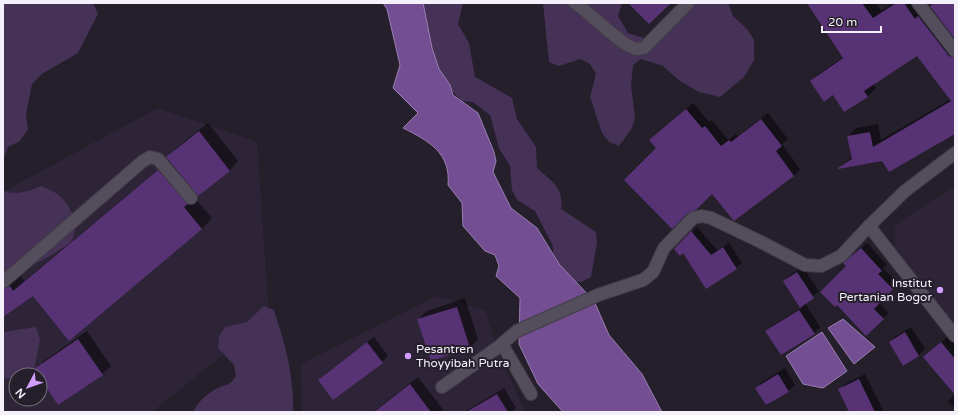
<svg xmlns="http://www.w3.org/2000/svg" width="958" height="415" font-family="'Varela Round',sans-serif">
<style>
.built{fill:#2e2437;fill-rule:evenodd}
.green{fill:#463157}
.water{fill:#734e92;stroke:#9a7fb1}
.shadow{fill:#0007}
.building{fill:#573274}
.lines{fill:none;stroke-linecap:round;stroke-linejoin:round}
.minor-casing{stroke:#423c47;stroke-width:14}
.minor{stroke:#544d5b;stroke-width:12}
.poi-dot{fill:#d19dfe;stroke:#251f2c;stroke-width:1.5}
.labels{text-anchor:middle;dominant-baseline:central;stroke-width:4;stroke-linejoin:round;paint-order:stroke}
.poi-label{font-size:12px;fill:#f5f1fa;stroke:#251f2c;text-anchor:end}
</style>
<rect width="100%" height="100%" fill="#251f2c"/>
<!-- built -->
<g class="built">
<path d="M 158,108 L 257,142 L 269,317 L 152,412 L 3,412 L 3,192 ZM 16,375 L 40,375 L 40,399 L 16,399 Z"/>
<polygon points="955,187 955,326 894,253 895,227 917,210"/>
<polygon points="437,296 485,310 497,348 525,412 302,412 301,364"/>
</g>
<!-- green -->
<g class="green">
<polygon points="3,3 93,3 98,14 78,53 42,74 32,84 26,114 28,129 20,141 8,147 3,160"/>
<path d="M 423,3 L 463,3 L 458,24 L 469,43 L 475,77 L 512,98 L 517,119 L 536,147 L 537,168 C 552,182 564,187 561,209 L 596,232 L 597,243 L 591,277 L 582,282 L 571,282 L 553,255 L 553,246 L 535,211 L 517,200 L 512,190 L 510,166 L 499,148 L 490,115 L 473,102 L 462,101 L 432,71 L 423,28 Z"/>
<polygon points="543,3 622,3 618,16 628,33 644,38 654,33 688,5 698,3 728,3 733,16 748,30 754,40 754,60 744,77 720,97 699,92 680,81 663,66 641,59 633,65 631,86 635,118 632,128 619,146 609,142 602,133 590,97 596,74 590,64 580,59 559,66 549,62"/>
<path d="M 41,186 C 56,192 63,196 71,211 C 76,220 77,234 70,243 C 67,246 62,248 59,250 C 42,262 23,269 3,274 L 3,191 C 17,195 28,192 41,186 Z"/>
<path d="M 264,306 L 274,310 C 285,345 294,374 293,412 L 193,412 C 198,402 207,393 218,388 C 229,383 228,387 236,376 L 234,365 L 218,348 L 219,336 L 225,327 L 247,322 Z"/>
<polygon points="36,327 40,340 34,369 16,375 16,376 7,379 3,377 3,332"/>
</g>
<!-- water -->
<g class="water">
<path d="M 383,3 L 423,3 L 432,48 L 439,69 L 450,85 L 453,95 L 478,113 L 494,152 L 496,161 L 493,172 L 511,208 L 537,228 L 559,264 L 594,301 L 609,335 L 642,374 L 662,412 L 563,412 L 538,384 L 519,344 L 520,298 L 496,276 L 499,266 L 495,255 L 485,251 L 463,226 L 462,203 L 448,185 C 451,153 429,141 403,128 L 418,113 L 393,88 L 400,65 L 387,9 Z"/>
<polygon points="843,319 875,347 854,364 828,328"/>
<polygon points="822,332 847,371 823,388 803,384 786,356"/>
</g>
<!-- shadow -->
<g class="shadow">
<polygon points="808,3 876,3 881,11 893,3 923,3 955,44 955,133 883,160 839,168 852,157 848,136 856,128 878,124 881,140 951,99 917,55 873,84 876,88 868,96 845,111 833,94 812,82 820,73 843,57"/>
<polygon points="693,103 709,122 712,120 728,140 736,134 738,136 768,113 788,139 782,144 800,169 794,176 734,219 713,192 657,148 651,140"/>
<polygon points="208,123 238,161 230,170 198,195 197,193 194,197 212,218 202,229 33,295 3,316 3,287 21,276 24,281 170,160 168,157 176,148"/>
<polygon points="697,227 717,250 729,243 742,263 736,268 675,249"/>
<polygon points="867,243 887,265 883,268 898,283 879,303 889,313 866,335 847,266 850,258"/>
<polygon points="803,267 819,291 805,303 820,327 814,333 767,331 773,325 801,308 784,282 790,275"/>
<polygon points="465,298 478,339 470,347 418,319 427,311"/>
<polygon points="911,327 925,349 919,355 904,364 890,342 896,336"/>
<polygon points="87,331 111,366 102,374 40,377 35,370 44,361"/>
<polygon points="950,335 955,341 955,409 948,401 955,394 932,350"/>
<polygon points="374,337 388,356 382,362 319,380 325,374"/>
<polygon points="785,368 795,385 788,391 766,404 756,388 762,382"/>
<polygon points="865,374 884,412 850,412 839,390 845,384"/>
<polygon points="418,377 445,412 373,412"/>
<polygon points="504,388 516,408 512,412 464,412"/>
</g>
<!-- building -->
<g class="building">
<polygon points="628,3 671,3 649,24"/>
<polygon points="807,3 862,3 873,18 896,3 904,3 915,19 918,16 949,56 955,58 955,134 889,172 882,161 838,169 838,168 852,159 847,136 870,132 873,147 951,101 917,56 864,91 868,97 844,112 833,95 824,102 810,81 843,58"/>
<polygon points="934,3 955,3 955,39 930,6"/>
<polygon points="686,109 702,128 705,126 721,146 729,140 731,142 761,119 782,146 776,151 794,176 734,221 712,194 696,210 688,213 672,229 624,180 656,148 649,140"/>
<polygon points="199,131 230,171 198,196 166,157"/>
<polygon points="158,170 188,204 184,207 202,229 69,341 33,296 3,317 3,289 10,286 13,291"/>
<polygon points="691,231 711,255 723,247 737,269 706,289 683,253 680,256 674,249"/>
<polygon points="861,248 882,271 878,274 893,289 874,309 884,319 866,336 837,305 835,307 820,292 846,266 843,263"/>
<polygon points="797,272 814,298 800,308 783,281"/>
<polygon points="457,307 470,348 431,361 417,319"/>
<polygon points="799,310 815,334 781,355 765,331"/>
<polygon points="905,332 919,356 903,366 889,342"/>
<polygon points="78,339 103,375 58,405 40,378 40,375 38,375 34,369"/>
<polygon points="367,342 383,363 333,400 318,380"/>
<polygon points="941,342 955,359 955,395 923,357"/>
<polygon points="778,374 789,392 766,405 755,388"/>
<polygon points="859,379 875,412 849,412 838,389"/>
<polygon points="410,384 431,412 374,412"/>
<polygon points="497,394 508,412 466,412"/>
</g>
<g class="lines">
<!-- minor casing -->
<g class="minor-casing">
<g id="minor">
<path d="M 575,3 C 588,11 625,49 637,49 C 640,49 642,48 644,48 L 688,3"/>
<polyline points="918,3 955,51"/>
<polyline points="955,153 905,191 869,226 955,336"/>
<polyline points="3,282 143,161 150,157 158,159 191,198"/>
<polyline points="502,344 531,394"/>
<polyline points="442,387 497,348 517,331 598,295 643,280 653,272 664,248 693,218 702,216 711,218 759,241 805,265 821,266 841,256 869,226"/>
</g>
</g>
<!-- minor -->
<use href="#minor" class="minor"/>
</g>
<!-- markers -->
<g class="poi-dot">
<circle cx="940" cy="290" r="4"/>
<circle cx="408" cy="356" r="4"/>
</g>
<g class="labels">
<!-- poi labels -->
<g class="poi-label">
<text x="932" y="283">Institut<tspan x="932" dy="14">Pertanian Bogor</tspan></text>
<text x="416" y="349" text-anchor="start">Pesantren<tspan x="416" dy="14">Thoyyibah Putra</tspan></text>
</g>
</g>
<!-- border -->
<rect width="958" height="415" fill="none" stroke="#f5f1fa" stroke-width="8"/>
<!-- north arrow -->
<g transform="translate(28 387) rotate(229)"><circle r="19" fill="#251f2c" stroke="#78737e"/>
<path d="M0-3L7 15L0 10L-7 15Z" fill="#d19dfe"/>
<text y="-6" font-size="11" font-weight="bold" text-anchor="middle" fill="#f5f1fa">N</text>
</g>
<!-- scale -->
<path d="M822 26v6h59v-6" fill="none" stroke="#f5f1fa" stroke-width="2"/>
<text x="828" y="26" font-size="12" fill="#f5f1fa" stroke="#251f2c" stroke-width="3" paint-order="stroke">20 m</text>
</svg>
